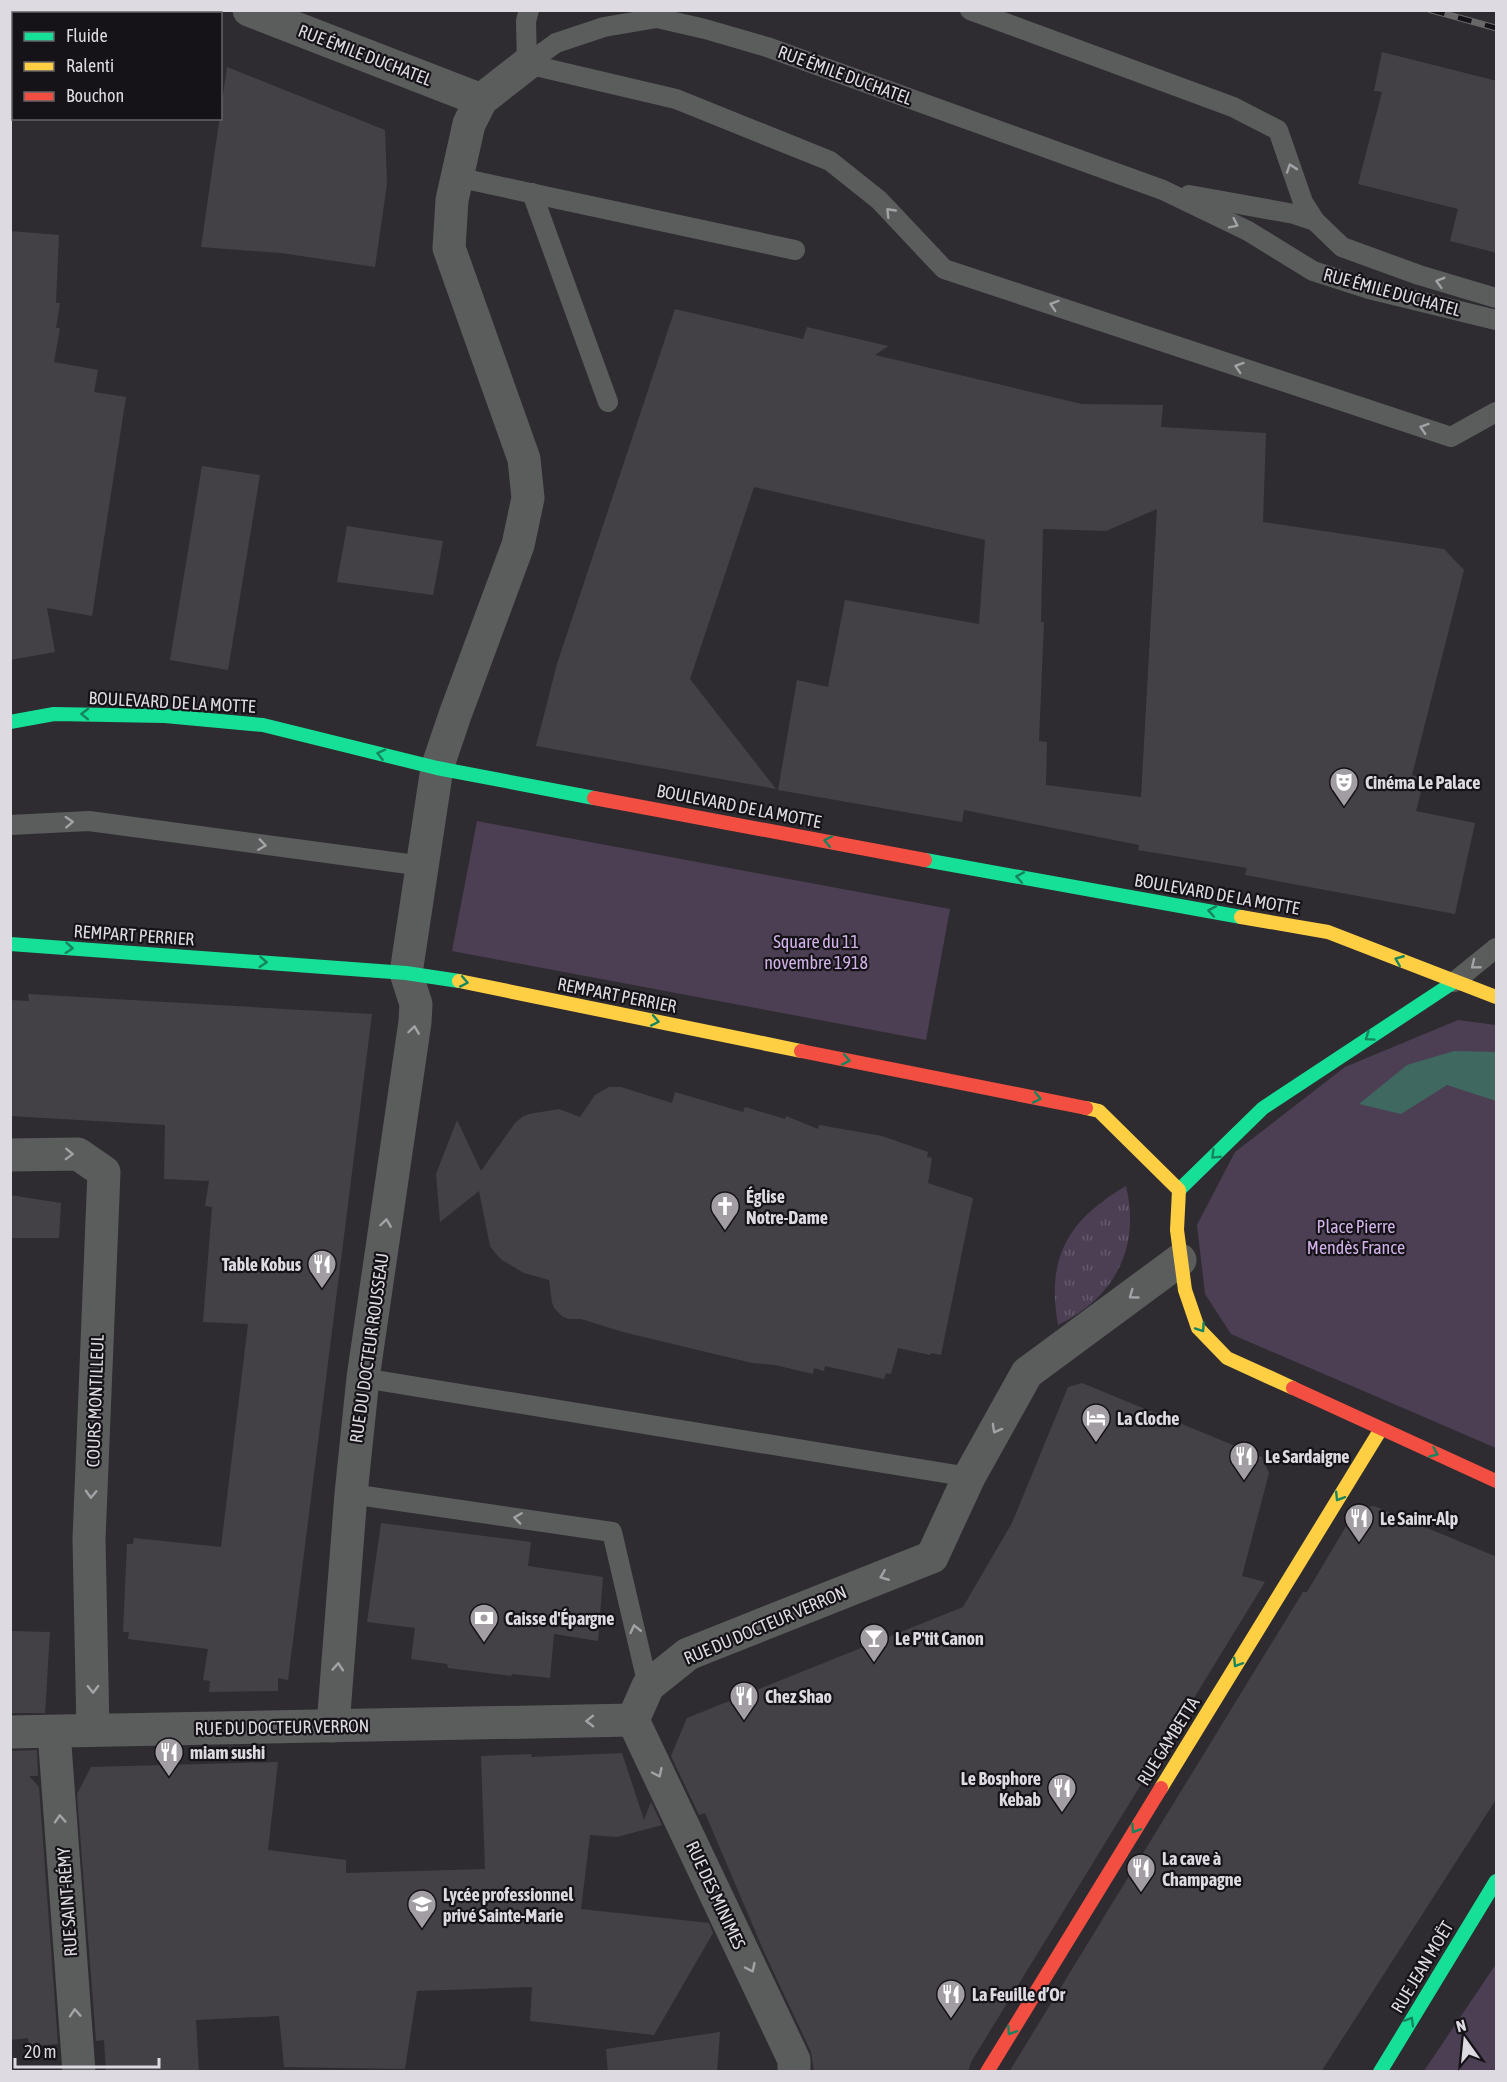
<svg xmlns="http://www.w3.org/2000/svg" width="1507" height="2082" font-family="'Asap Condensed',sans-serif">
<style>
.grass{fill:url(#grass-tufts)}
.green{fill:#4c3f54}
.water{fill:#3f6861}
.building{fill:#444146;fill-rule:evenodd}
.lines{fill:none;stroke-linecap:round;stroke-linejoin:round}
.lane{stroke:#5b5d5d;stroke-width:20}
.street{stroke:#5b5d5d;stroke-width:33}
.fast{stroke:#16e098;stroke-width:14}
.slow{stroke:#ffcf43;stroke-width:14}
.jam{stroke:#f24e42;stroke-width:14}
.rail-casing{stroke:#686869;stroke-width:7}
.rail{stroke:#161318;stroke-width:4.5;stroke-dasharray:14;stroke-linecap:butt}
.oneway{stroke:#a3a2a6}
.oneway2{stroke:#16845e}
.labels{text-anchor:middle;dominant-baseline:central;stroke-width:4.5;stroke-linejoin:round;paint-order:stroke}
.street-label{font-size:18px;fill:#dedae1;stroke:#161318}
.poi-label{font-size:18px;font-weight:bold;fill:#dedae1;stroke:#161318;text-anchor:start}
.park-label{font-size:18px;fill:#d1b2e8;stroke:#161318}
</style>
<defs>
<pattern id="grass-tufts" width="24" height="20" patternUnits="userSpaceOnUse" patternTransform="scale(1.5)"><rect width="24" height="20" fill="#4c3f54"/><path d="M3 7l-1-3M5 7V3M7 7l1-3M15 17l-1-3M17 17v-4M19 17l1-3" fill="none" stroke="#655a6c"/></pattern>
</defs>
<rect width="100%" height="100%" fill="#2f2c31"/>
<!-- grass -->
<path class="grass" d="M 1126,1186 C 1141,1248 1114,1298 1058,1325 C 1046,1257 1068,1220 1126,1186 Z"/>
<!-- green -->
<g class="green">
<polygon points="477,821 950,909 926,1040 452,951"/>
<polygon points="1458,1020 1496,1025 1496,1448 1231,1334 1205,1294 1197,1225 1235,1152 1345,1067"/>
<polygon points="1496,1964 1496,2071 1424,2071"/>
</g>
<!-- water -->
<polygon class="water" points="1454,1051 1496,1052 1496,1101 1447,1085 1401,1114 1359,1104 1407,1065"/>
<!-- building -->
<g class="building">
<polygon points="1382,52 1497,81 1497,253 1450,241 1458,209 1358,184 1382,92 1374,91"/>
<polygon points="227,67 385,130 387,184 375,267 281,253 201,247"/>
<polygon points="10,231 59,235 56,303 60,303 56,328 60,328 54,362 98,370 94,392 126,397 92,616 47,608 55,652 10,660"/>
<path d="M 675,309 L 803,339 L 807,327 L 888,346 L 875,355 L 1082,404 L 1163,405 L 1161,427 L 1266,433 L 1263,522 L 1444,549 L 1464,570 L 1412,775 L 1424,779 L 1416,811 L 1475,823 L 1455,914 L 1245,875 L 1247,868 L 1138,850 L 1139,845 L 964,810 L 962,822 L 778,790 L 797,680 L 828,687 L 845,600 L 979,624 L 985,540 L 754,487 L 690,679 L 776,789 L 536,746 L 557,664 ZM 1157,509 L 1141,797 L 1046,785 L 1047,742 L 1039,741 L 1044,622 L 1041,622 L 1043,529 L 1106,531 Z"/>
<polygon points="202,466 260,475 228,670 170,660"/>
<polygon points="347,526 443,541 433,595 337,582"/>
<polygon points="28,994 372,1014 288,1680 278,1678 278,1691 209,1692 210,1681 203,1680 208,1649 128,1639 129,1632 123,1632 127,1544 133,1544 134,1538 221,1547 248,1324 203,1322 212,1207 205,1206 209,1181 164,1179 165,1125 10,1116 10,1000 29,1001"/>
<polygon points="609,1087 621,1087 672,1103 675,1092 743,1112 745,1107 785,1119 786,1116 818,1129 819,1125 882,1136 928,1152 927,1157 932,1158 928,1183 973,1198 941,1355 931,1353 930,1355 898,1348 891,1374 886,1373 884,1379 825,1366 824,1371 814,1368 813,1374 775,1365 752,1363 623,1332 581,1319 569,1319 563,1317 554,1308 552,1302 549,1280 524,1273 502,1260 496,1254 490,1246 479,1191 440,1222 436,1174 457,1120 481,1171 515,1123 522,1117 529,1114 559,1109 580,1117 595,1095"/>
<polygon points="10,1195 61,1203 59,1238 10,1238"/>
<polygon points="1082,1383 1262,1457 1269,1473 1242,1576 1265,1582 971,2062 968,2072 814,2072 811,2052 765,1954 705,1813 699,1815 671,1756 687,1718 963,1607 1012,1523 1068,1387"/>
<polygon points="1374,1506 1497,1557 1497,1798 1321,2072 1009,2072 1303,1592 1307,1592 1357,1508"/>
<polygon points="381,1523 531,1542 528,1566 603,1577 598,1641 554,1634 550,1678 512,1674 511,1676 448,1668 447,1664 411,1659 415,1628 367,1622"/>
<polygon points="10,1631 50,1632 45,1713 10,1713"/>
<polygon points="37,1750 38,1776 29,1776 39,1787 58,2044 29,2046 28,2038 10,2040 10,1751"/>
<polygon points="622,1753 644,1820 651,1802 662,1825 617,1837 590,1835 581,1909 709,1923 713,1933 654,2035 530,2021 532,1987 417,1991 405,2069 284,2067 279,2016 196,2020 199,2072 106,2072 104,2040 96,2041 77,1794 91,1767 278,1762 268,1850 346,1860 346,1873 485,1869 481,1756 532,1754 531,1757"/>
<polygon points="720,2032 717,2072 608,2072 606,2049"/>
</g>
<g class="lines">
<!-- lane -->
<g class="lane">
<polyline points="970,10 1233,107 1278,130 1303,202 1315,221 1342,247 1419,275 1496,298"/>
<polyline points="527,64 676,99 830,161 879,200 944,269 1451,437 1496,412"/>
<polyline points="527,64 556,43 604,27 657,18 705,29 767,47 1163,190 1248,231 1313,271 1369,289 1496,320"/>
<polyline points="527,64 526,21 529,10"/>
<polyline points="456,177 795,250"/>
<polyline points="532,193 608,402"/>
<polyline points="1189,195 1294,214 1315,221"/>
<polyline points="10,825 89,821 423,866"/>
<polyline points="1454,982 1496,948"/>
<polyline points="363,1378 969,1477"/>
<polyline points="351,1494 612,1532 648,1686"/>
</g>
<!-- street -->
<g class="street">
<polyline points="249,10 481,100"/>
<polyline points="10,1155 78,1154 104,1172 89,1539 93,1730"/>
<polyline points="633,1720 794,2060 794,2072"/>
<polyline points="333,1726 351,1494 363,1378 415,1022 416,1004 406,973 437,768 455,715 518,545 528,498 524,459 449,248 452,200 469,124 481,100 527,64"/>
<polyline points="10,1732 633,1720 648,1686 688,1654 932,1557 969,1477 1027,1373 1180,1260"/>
<polyline points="54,1732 79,2072"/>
</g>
<!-- fast -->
<g class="fast">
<polyline points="10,722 54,714 165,716 263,725 437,768 594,798"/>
<polyline points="925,860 1241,917"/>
<polyline points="10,944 406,973 459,981"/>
<polyline points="1179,1190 1263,1108 1454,982"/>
<polyline points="1380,2072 1496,1881"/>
</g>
<!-- slow -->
<g class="slow">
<polyline points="1241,917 1328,932 1496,997"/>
<polyline points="459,981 801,1051"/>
<polyline points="1086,1108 1099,1111 1179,1190 1177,1230 1185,1290 1198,1328 1227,1358 1293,1388"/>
<polyline points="1161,1788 1381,1429"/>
</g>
<!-- jam -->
<g class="jam">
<polyline points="594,798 925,860"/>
<polyline points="801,1051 1086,1108"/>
<polyline points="1293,1388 1496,1481"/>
<polyline points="987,2072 1161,1788"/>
</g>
<!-- rail casing -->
<g class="rail-casing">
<polyline id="rail" points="1431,10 1496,28"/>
</g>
<!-- rail -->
<use href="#rail" class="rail"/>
</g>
<!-- one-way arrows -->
<defs><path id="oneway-chevron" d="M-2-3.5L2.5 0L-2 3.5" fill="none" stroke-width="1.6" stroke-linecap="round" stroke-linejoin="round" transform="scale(1.5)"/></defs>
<g class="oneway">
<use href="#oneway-chevron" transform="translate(1291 168) rotate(-109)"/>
<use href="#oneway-chevron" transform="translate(890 212) rotate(-134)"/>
<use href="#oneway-chevron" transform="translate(1234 224) rotate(26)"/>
<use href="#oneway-chevron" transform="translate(1440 282) rotate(-164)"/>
<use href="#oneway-chevron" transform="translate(1054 305) rotate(-162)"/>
<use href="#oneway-chevron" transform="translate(1239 367) rotate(-162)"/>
<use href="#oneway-chevron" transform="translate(1424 428) rotate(-162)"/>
<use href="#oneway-chevron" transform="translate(69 822) rotate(-3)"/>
<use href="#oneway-chevron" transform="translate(262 845) rotate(8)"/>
<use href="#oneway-chevron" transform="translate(1475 965) rotate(141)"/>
<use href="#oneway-chevron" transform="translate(414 1030) rotate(-82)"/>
<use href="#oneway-chevron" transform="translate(69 1154) rotate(2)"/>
<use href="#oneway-chevron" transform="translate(386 1223) rotate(-82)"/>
<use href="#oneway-chevron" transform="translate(1133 1295) rotate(144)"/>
<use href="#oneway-chevron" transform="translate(996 1429) rotate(119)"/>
<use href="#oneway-chevron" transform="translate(91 1494) rotate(92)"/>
<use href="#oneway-chevron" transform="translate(518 1518) rotate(-172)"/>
<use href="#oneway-chevron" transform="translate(884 1576) rotate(158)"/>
<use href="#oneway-chevron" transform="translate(635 1629) rotate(-103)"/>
<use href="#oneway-chevron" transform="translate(338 1667) rotate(-86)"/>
<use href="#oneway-chevron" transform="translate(93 1689) rotate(89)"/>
<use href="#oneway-chevron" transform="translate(590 1721) rotate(179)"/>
<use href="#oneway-chevron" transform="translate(658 1773) rotate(65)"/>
<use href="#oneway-chevron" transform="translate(60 1819) rotate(-94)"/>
<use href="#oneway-chevron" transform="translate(751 1968) rotate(65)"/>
<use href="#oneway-chevron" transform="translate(75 2013) rotate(-94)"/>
</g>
<g class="oneway2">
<use href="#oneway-chevron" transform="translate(85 714) rotate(-179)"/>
<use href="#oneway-chevron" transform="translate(381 754) rotate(-166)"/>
<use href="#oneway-chevron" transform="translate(828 841) rotate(-169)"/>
<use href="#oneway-chevron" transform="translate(1020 877) rotate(-170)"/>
<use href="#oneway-chevron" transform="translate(1212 911) rotate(-170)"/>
<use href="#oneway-chevron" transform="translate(69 948) rotate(4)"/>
<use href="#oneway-chevron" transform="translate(1399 960) rotate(-158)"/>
<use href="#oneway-chevron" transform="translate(263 962) rotate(4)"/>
<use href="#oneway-chevron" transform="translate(464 982) rotate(11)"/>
<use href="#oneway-chevron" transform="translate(655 1021) rotate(11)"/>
<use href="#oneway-chevron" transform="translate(1369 1037) rotate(146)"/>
<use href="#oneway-chevron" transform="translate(846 1060) rotate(11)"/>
<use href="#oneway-chevron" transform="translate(1037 1098) rotate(11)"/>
<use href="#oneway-chevron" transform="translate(1215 1155) rotate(136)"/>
<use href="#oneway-chevron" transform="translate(1201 1328) rotate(56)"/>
<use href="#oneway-chevron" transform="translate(1434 1453) rotate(24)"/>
<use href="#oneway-chevron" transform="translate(1339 1497) rotate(122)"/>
<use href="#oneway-chevron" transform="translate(1237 1663) rotate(122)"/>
<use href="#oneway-chevron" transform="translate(1135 1829) rotate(122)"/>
<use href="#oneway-chevron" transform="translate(1410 2021) rotate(-59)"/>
<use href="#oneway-chevron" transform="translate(1011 2031) rotate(122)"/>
</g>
<!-- icons -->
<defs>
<g id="theatre-pin" transform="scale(1.5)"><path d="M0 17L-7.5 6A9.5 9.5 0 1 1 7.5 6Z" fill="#a19da3" stroke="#161318"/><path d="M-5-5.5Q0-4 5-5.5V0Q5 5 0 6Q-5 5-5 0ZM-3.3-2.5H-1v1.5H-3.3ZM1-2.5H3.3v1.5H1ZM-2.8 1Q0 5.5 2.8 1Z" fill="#fff"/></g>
<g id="church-pin" transform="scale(1.5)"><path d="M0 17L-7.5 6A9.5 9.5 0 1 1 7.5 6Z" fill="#a19da3" stroke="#161318"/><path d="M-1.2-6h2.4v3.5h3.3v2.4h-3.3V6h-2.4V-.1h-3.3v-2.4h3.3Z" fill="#fff"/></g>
<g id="restaurant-pin" transform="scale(1.5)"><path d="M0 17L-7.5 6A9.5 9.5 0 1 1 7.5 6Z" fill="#a19da3" stroke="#161318"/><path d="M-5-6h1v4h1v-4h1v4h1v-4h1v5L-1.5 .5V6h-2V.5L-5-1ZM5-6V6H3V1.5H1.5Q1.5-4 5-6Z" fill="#fff"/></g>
<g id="hotel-pin" transform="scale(1.5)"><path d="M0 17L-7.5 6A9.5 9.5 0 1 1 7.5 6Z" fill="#a19da3" stroke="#161318"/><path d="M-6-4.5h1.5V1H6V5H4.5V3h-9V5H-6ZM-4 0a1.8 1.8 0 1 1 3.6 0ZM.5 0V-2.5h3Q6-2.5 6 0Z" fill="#fff"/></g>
<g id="bank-pin" transform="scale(1.5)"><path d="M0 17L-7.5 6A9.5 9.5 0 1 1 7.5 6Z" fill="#a19da3" stroke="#161318"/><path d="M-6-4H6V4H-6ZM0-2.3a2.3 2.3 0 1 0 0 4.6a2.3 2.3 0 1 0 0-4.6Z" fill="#fff"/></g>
<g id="bar-pin" transform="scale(1.5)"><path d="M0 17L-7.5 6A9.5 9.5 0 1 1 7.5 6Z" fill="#a19da3" stroke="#161318"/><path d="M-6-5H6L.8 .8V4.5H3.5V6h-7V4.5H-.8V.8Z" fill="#fff"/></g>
<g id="school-pin" transform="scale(1.5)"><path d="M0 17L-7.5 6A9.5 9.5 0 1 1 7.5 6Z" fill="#a19da3" stroke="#161318"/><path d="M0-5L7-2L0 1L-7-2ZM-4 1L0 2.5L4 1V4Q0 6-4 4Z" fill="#fff"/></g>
</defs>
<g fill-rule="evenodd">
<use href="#theatre-pin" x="1344" y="782"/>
<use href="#church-pin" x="725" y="1206"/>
<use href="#restaurant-pin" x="322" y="1264"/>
<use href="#hotel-pin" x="1096" y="1418"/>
<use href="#restaurant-pin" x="1244" y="1456"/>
<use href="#restaurant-pin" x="1359" y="1518"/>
<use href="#bank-pin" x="484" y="1618"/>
<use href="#bar-pin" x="874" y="1638"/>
<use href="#restaurant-pin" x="744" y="1696"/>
<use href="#restaurant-pin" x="169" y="1752"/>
<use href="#restaurant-pin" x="1062" y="1788"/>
<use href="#restaurant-pin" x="1141" y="1868"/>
<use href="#school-pin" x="422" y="1904"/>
<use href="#restaurant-pin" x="951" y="1994"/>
</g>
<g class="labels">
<!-- street labels -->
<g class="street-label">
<text transform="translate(365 55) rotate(21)">RUE ÉMILE DUCHATEL</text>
<text transform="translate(845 75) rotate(20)">RUE ÉMILE DUCHATEL</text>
<text transform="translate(1392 292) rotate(15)">RUE ÉMILE DUCHATEL</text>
<text transform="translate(172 702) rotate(3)">BOULEVARD DE LA MOTTE</text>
<text transform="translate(739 806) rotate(11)">BOULEVARD DE LA MOTTE</text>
<text transform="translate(1217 894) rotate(10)">BOULEVARD DE LA MOTTE</text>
<text transform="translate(134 935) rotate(4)">REMPART PERRIER</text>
<text transform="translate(617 995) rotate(11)">REMPART PERRIER</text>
<text transform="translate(369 1348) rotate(-82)">RUE DU DOCTEUR ROUSSEAU</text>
<text transform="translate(95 1401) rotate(-88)">COURS MONTILLEUL</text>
<text transform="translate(765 1625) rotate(-23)">RUE DU DOCTEUR VERRON</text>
<text transform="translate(282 1727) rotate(-1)">RUE DU DOCTEUR VERRON</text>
<text transform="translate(1168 1741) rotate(-58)">RUE GAMBETTA</text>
<text transform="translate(716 1895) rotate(65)">RUE DES MINIMES</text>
<text transform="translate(67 1902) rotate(-94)">RUE SAINT-RÉMY</text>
<text transform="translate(1422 1967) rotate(-59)">RUE JEAN MOËT</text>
</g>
<!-- poi labels -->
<g class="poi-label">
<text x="1365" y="782">Cinéma Le Palace</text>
<text x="746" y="1196">Église<tspan x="746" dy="21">Notre-Dame</tspan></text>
<text x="301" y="1264" text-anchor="end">Table Kobus</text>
<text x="1117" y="1418">La Cloche</text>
<text x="1265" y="1456">Le Sardaigne</text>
<text x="1380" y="1518">Le Sainr-Alp</text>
<text x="505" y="1618">Caisse d'Épargne</text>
<text x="895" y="1638">Le P'tit Canon</text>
<text x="765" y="1696">Chez Shao</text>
<text x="190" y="1752">miam sushi</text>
<text x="1041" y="1778" text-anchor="end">Le Bosphore<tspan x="1041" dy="21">Kebab</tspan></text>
<text x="1162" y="1858">La cave à<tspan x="1162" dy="21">Champagne</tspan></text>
<text x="443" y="1894">Lycée professionnel<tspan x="443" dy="21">privé Sainte-Marie</tspan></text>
<text x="972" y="1994">La Feuille d’Or</text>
</g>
<!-- park labels -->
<g class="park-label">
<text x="816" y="941">Square du 11<tspan x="816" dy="21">novembre 1918</tspan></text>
<text x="1356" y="1226">Place Pierre<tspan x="1356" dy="21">Mendès France</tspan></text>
</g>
</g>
<!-- border -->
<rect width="1507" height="2082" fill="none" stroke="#dedae1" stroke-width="24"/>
<!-- legend -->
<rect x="12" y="12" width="210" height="108" fill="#161318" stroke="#666368" stroke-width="1.5"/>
<rect x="24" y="32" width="30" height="9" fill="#16e098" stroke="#666368" stroke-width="1.5"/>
<text x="66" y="42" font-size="18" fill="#dedae1">Fluide</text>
<rect x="24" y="62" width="30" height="9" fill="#ffcf43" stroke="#666368" stroke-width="1.5"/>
<text x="66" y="72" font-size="18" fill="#dedae1">Ralenti</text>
<rect x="24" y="92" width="30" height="9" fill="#f24e42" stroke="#666368" stroke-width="1.5"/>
<text x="66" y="102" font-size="18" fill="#dedae1">Bouchon</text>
<!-- north arrow -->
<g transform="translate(1465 2040) rotate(345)" stroke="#161318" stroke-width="4.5" paint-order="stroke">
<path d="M0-4.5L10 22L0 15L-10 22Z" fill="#dedae1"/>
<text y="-9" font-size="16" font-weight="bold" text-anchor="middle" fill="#dedae1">N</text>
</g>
<!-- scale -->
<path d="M15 2058v9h144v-9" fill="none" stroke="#dedae1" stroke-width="3"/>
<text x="24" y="2058" font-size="18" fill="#dedae1" stroke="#161318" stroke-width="4.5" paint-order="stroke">20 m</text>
</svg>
